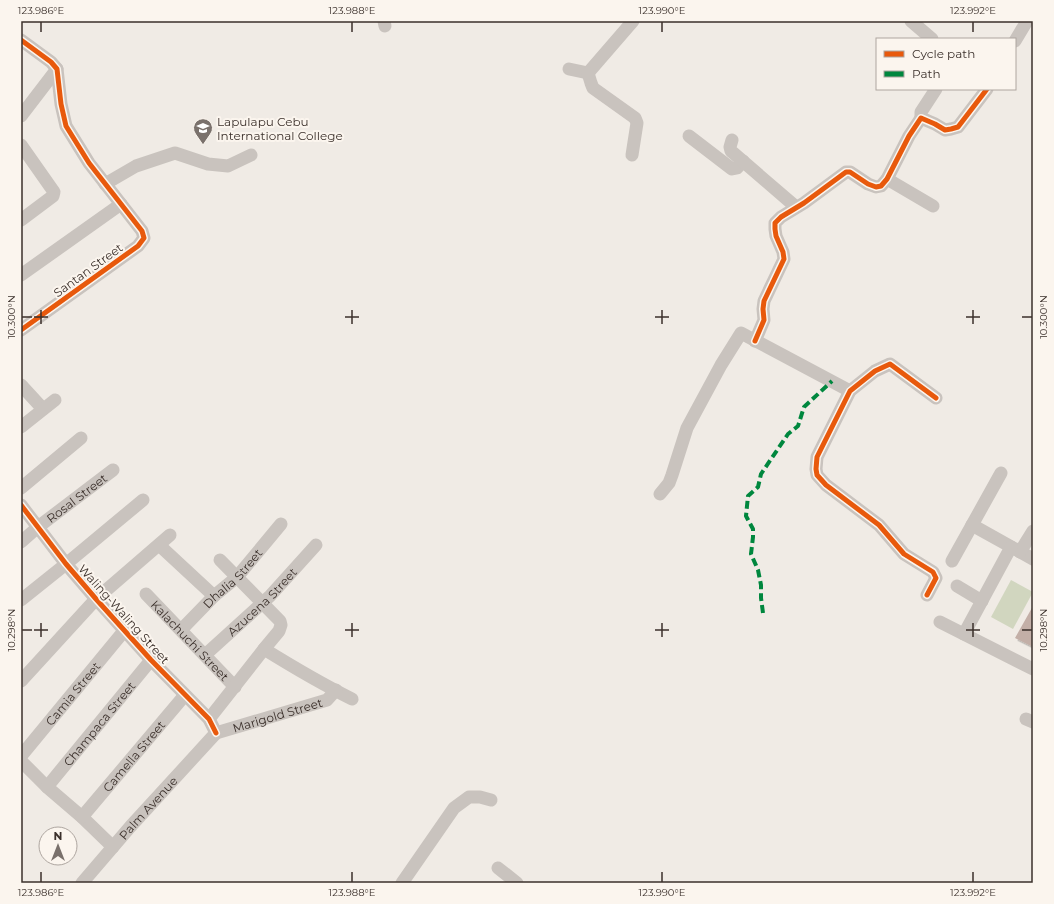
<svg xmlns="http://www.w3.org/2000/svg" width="1054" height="904" font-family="Montserrat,sans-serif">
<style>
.green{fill:#d1d6bf}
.building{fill:#c3afa7;filter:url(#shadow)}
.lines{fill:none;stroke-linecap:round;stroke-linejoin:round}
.minor{stroke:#c9c3be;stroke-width:13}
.quiet{stroke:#00873e;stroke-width:4;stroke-dasharray:8 4;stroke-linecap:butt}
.cycleway-casing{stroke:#fbf5ee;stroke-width:8}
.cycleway{stroke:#e8590c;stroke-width:5}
.ticks{fill:none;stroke:#3b302b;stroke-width:1.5}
.labels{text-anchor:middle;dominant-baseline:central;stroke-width:4;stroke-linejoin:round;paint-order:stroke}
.poi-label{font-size:12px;fill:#3b302b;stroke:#fbf5ee;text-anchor:start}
.street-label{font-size:12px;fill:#3b302b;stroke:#fbf5ee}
.neatline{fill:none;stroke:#3b302b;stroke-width:1.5}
.ticks-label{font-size:10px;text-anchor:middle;fill:#3b302b}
</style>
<defs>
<filter id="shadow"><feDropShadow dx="2.5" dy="2.5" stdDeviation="0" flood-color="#0004"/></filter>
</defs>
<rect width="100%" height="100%" fill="#f0ebe5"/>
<!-- green -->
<polygon class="green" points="1011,580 1033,592 1013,629 991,617"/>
<!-- building -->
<polygon class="building" points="1033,606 1033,647 1015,638"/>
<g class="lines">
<!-- minor -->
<g class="minor">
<polyline points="384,21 385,26"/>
<polyline points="911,21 932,39"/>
<polyline points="21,40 51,62 57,69 61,104 66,126 89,163 142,231 144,238 138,246 21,330"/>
<polyline points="1015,41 1027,21"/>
<polyline points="569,69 588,73 633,21"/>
<polyline points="588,73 591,83 593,88 635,118 637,123 632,155"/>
<polyline points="21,116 57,69"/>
<polyline points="921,118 921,112 936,89"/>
<polyline points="689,136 732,169 737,168 743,161"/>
<polyline points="732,140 730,147 731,151 796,207"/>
<polyline points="21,145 54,192 53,196 21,220"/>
<polyline points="887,179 933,206"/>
<polyline points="105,184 136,166 175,153 208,164 228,166 251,155"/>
<polyline points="21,275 121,204"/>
<polyline points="755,341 764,320 763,309 764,301 784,259 783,252 776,236 775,229 775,223 781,217 804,203 846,172 850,172 868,184 876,187 881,186 887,179 909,136 921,118 935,124 945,130 951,129 958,127 987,89"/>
<polyline points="21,385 43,409"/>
<polyline points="21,427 55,400"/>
<polyline points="21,488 81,438"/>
<polyline points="660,494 669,483 672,475 687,428 721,365 741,333 850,391"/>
<polyline points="21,505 66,564 96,599 151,660 209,719 216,733"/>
<polyline points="972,525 1033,559"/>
<path id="s1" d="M 21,542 L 38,527 L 113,470"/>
<polyline points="159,545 214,596"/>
<polyline points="1020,552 1033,531"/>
<polyline points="952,561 1001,473"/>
<polyline points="957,586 982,601"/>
<path id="s2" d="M 146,594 L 235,687"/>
<polyline points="927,595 936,578 933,572 904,554 879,525 826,485 817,475 816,469 817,457 850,391 875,371 890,364 936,398"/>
<polyline points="21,600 66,564 143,500"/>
<polyline points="940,622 1033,669"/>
<path id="s3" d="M 181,630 L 214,596 L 237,577 L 281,524"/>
<polyline points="964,634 1011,547"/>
<path d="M 264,649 C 293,667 322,684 352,699"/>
<path id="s4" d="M 205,655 L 270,596 L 316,545"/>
<polyline points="21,681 96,599 170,535"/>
<polyline points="209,719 264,649 279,631 281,625 280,621 220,560"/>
<polyline points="1026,719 1033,722"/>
<path id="s5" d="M 216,733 L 327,700 L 336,690"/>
<path id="s6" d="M 21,756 L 124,631"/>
<polyline points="21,761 47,787 82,817 113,847"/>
<path id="s7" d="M 47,787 L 151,660"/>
<path id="s8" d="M 82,817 L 185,695"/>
<polyline points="498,868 517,883"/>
<path id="s9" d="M 82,883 L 130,827 L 216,733"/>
<polyline points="402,883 454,808 469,797 480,797 491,800"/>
</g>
<!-- quiet -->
<polyline class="quiet" points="763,613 761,598 761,585 758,570 751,554 753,537 753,529 746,516 748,496 758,487 761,474 788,434 798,426 804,407 832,381"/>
<!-- cycleway casing -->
<g class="cycleway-casing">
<g id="cycleway">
<polyline points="21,40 51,62 57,69 61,104 66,126 89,163 142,231 144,238 138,246 21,330"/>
<polyline points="755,341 764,320 763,309 764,301 784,259 783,252 776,236 775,229 775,223 781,217 804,203 846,172 850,172 868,184 876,187 881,186 887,179 909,136 921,118 935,124 945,130 951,129 958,127 987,89"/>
<polyline points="21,505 66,564 96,599 151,660 209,719 216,733"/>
<polyline points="927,595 936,578 933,572 904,554 879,525 826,485 817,475 816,469 817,457 850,391 875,371 890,364 936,398"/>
</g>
</g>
<!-- cycleway -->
<use href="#cycleway" class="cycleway"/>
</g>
<!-- ticks -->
<path class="ticks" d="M 41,22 L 41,32M 352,22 L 352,32M 662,22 L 662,32M 973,22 L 973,32M 41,310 L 41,324M 352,310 L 352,324M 662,310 L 662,324M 973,310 L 973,324M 22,317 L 32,317M 34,317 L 48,317M 345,317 L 359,317M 655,317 L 669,317M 966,317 L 980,317M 1022,317 L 1032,317M 41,623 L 41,637M 352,623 L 352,637M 662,623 L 662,637M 973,623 L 973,637M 22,630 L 32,630M 34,630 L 48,630M 345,630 L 359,630M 655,630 L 669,630M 966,630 L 980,630M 1022,630 L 1032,630M 41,872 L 41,882M 352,872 L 352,882M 662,872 L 662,882M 973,872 L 973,882"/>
<!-- icons -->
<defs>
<g id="university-pin" transform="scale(1)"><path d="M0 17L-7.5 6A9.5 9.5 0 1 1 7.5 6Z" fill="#7a716c" stroke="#fbf5ee"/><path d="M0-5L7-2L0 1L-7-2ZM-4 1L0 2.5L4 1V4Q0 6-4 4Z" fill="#fff"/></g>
</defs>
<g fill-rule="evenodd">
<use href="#university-pin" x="203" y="128"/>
</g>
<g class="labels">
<!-- poi labels -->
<g class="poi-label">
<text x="217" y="121">Lapulapu Cebu<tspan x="217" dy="14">International College</tspan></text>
</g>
<!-- street labels -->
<g class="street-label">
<text transform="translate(88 270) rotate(-36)">Santan Street</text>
<text stroke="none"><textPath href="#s1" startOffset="71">Rosal Street</textPath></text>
<text stroke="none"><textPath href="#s3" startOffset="73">Dhalia Street</textPath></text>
<text stroke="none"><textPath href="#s4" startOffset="78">Azucena Street</textPath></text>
<text transform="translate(124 614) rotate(48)">Waling-Waling Street</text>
<text stroke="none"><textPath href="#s2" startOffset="64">Kalachuchi Street</textPath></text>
<text stroke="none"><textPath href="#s6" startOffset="81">Camia Street</textPath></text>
<text stroke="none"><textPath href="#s5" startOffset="64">Marigold Street</textPath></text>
<text stroke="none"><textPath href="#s7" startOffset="82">Champaca Street</textPath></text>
<text stroke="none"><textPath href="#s8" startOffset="80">Camella Street</textPath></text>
<text stroke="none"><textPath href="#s9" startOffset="100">Palm Avenue</textPath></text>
</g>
</g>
<!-- border -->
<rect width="1054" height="904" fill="none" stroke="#fbf5ee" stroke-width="44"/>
<!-- legend -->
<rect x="876" y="38" width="140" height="52" fill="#fbf5ee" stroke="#aea6a0"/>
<rect x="884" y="51" width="20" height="6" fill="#e8590c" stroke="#aea6a0"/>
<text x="912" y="58" font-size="12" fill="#3b302b">Cycle path</text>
<rect x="884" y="71" width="20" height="6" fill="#00873e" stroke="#aea6a0"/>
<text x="912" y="78" font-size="12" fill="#3b302b">Path</text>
<!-- north arrow -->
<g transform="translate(58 846)"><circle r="19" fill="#fbf5ee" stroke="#aea6a0"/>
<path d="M0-3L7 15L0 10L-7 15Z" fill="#7a716c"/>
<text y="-6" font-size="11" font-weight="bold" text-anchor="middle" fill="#3b302b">N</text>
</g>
<rect x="22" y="22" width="1010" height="860" class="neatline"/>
<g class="ticks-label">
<text x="41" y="14">123.986°E</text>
<text x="352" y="14">123.988°E</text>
<text x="662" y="14">123.990°E</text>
<text x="973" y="14">123.992°E</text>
<text transform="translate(11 317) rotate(-90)" y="4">10.300°N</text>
<text transform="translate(1043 317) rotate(-90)" y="4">10.300°N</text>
<text transform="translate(11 630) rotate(-90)" y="4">10.298°N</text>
<text transform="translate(1043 630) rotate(-90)" y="4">10.298°N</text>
<text x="41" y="896">123.986°E</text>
<text x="352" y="896">123.988°E</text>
<text x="662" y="896">123.990°E</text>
<text x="973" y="896">123.992°E</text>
</g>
</svg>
